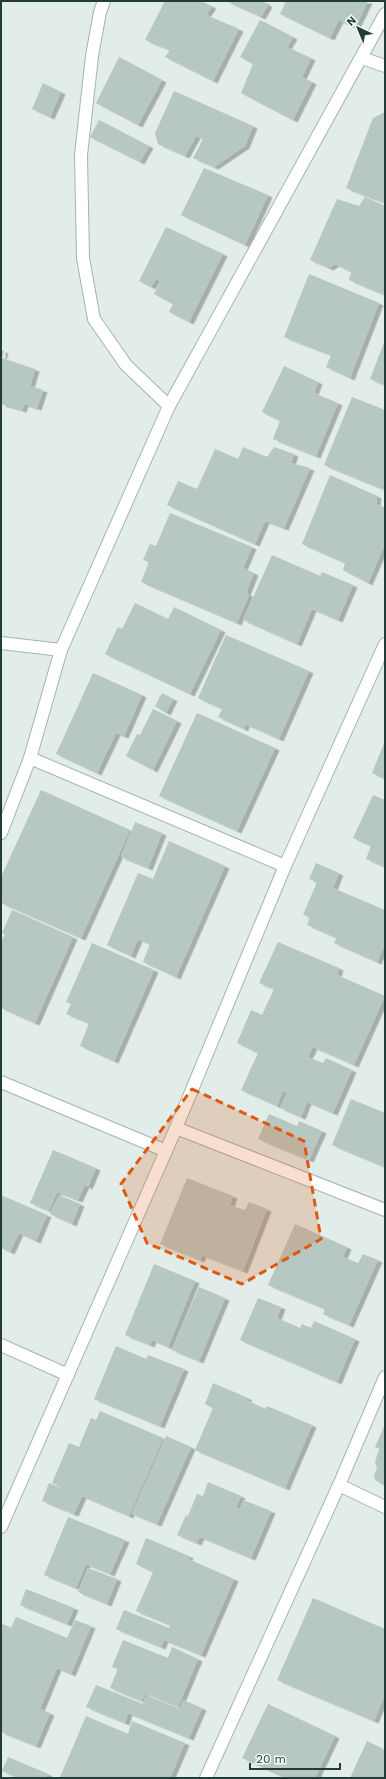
<svg xmlns="http://www.w3.org/2000/svg" width="386" height="1779" font-family="'Work Sans',sans-serif">
<style>
.building{fill:#b7c7c1;filter:url(#shadow)}
.lines{fill:none;stroke-linecap:round;stroke-linejoin:round}
.street-casing{stroke:#a5b4af;stroke-width:14}
.street{stroke:#fff;stroke-width:12}
.marked{fill:#de580e;fill-opacity:0.2;stroke:#de580e;stroke-width:3;stroke-dasharray:8 5;stroke-linejoin:round}
</style>
<defs>
<filter id="shadow"><feDropShadow dx="4.5" dy="2.5" stdDeviation="0" flood-color="#0004"/></filter>
</defs>
<rect width="100%" height="100%" fill="#e2ece8"/>
<!-- building -->
<g class="building">
<polygon points="165,1 200,1 212,6 206,15 239,29 213,81 165,57 170,50 145,40"/>
<polygon points="226,1 263,1 268,5 261,17"/>
<polygon points="286,1 368,1 355,28 339,20 330,38 280,14"/>
<polygon points="260,20 293,37 287,47 311,58 302,77 312,82 293,120 241,93 253,64 240,57"/>
<polygon points="119,57 162,80 138,125 96,103"/>
<polygon points="43,83 61,92 50,117 32,109"/>
<polygon points="174,91 253,126 245,146 214,167 193,158 203,139 196,136 185,156 158,144 155,133"/>
<polygon points="385,112 385,203 346,188 373,118"/>
<polygon points="99,120 149,146 140,162 90,137"/>
<polygon points="204,168 268,195 245,245 181,215"/>
<polygon points="365,197 385,206 385,295 349,280 351,272 335,264 329,268 310,260 337,199 359,206"/>
<polygon points="166,227 223,254 189,322 169,312 173,304 154,294 161,281 156,279 151,287 139,281"/>
<polygon points="309,274 379,303 350,378 326,367 331,355 284,337"/>
<polygon points="385,340 385,385 370,379"/>
<polygon points="1,350 4,351 2,358 35,369 30,386 43,390 37,408 24,404 22,410 1,404"/>
<polygon points="284,366 318,382 314,393 338,403 316,456 273,439 280,421 262,412"/>
<polygon points="352,397 385,410 385,490 324,465"/>
<polygon points="243,447 267,457 274,447 294,454 291,463 310,468 284,528 265,521 255,544 167,505 178,481 197,489 215,449 238,459"/>
<polygon points="330,475 377,496 376,504 385,508 385,544 368,583 343,570 345,563 302,544"/>
<polygon points="170,513 252,547 243,568 254,573 246,593 249,595 237,623 141,582 149,562 143,560 150,544 156,546"/>
<polygon points="272,555 320,576 322,572 353,585 338,620 312,609 297,644 243,620"/>
<polygon points="135,603 168,619 174,607 221,630 190,694 105,654 118,627 122,629"/>
<polygon points="226,635 309,671 279,739 245,724 244,729 218,717 222,709 198,698"/>
<polygon points="93,673 142,695 124,736 116,733 97,773 56,754"/>
<polygon points="162,693 173,699 166,713 155,706"/>
<polygon points="153,709 177,721 153,770 126,756 137,734 140,735"/>
<polygon points="197,713 275,748 237,831 159,796"/>
<polygon points="385,741 385,779 372,773"/>
<polygon points="41,790 130,830 81,938 1,903 1,877"/>
<polygon points="373,795 385,800 385,867 366,859 371,846 353,838"/>
<polygon points="135,822 162,833 148,868 121,857"/>
<polygon points="169,841 225,866 176,977 143,962 150,944 138,939 131,956 107,945 138,873 153,879"/>
<polygon points="316,863 339,873 333,888 385,910 385,944 377,962 334,943 337,938 307,925 310,917 303,915 317,882 309,879"/>
<polygon points="12,910 73,937 35,1023 1,1008 1,942 5,934 2,933"/>
<polygon points="278,942 339,968 337,975 385,996 354,1065 313,1047 308,1057 323,1063 326,1058 352,1070 333,1113 307,1102 301,1117 280,1108 287,1093 283,1091 277,1106 241,1090 258,1053 237,1043 251,1010 262,1015 274,989 259,983"/>
<polygon points="92,943 154,970 114,1061 80,1046 89,1023 66,1014 71,1004 66,1002"/>
<polygon points="351,1099 385,1113 385,1167 332,1145"/>
<polygon points="269,1114 297,1126 299,1121 322,1131 309,1160 258,1139"/>
<polygon points="53,1150 96,1168 88,1187 85,1185 78,1200 57,1192 49,1211 30,1203"/>
<polygon points="187,1178 233,1196 230,1205 245,1210 249,1202 267,1209 243,1271 202,1255 200,1260 160,1244"/>
<polygon points="1,1195 47,1215 36,1241 19,1233 10,1252 1,1248"/>
<polygon points="59,1195 80,1204 72,1224 50,1214"/>
<polygon points="295,1224 347,1247 343,1257 358,1263 363,1254 378,1260 349,1325 323,1314 325,1309 268,1285"/>
<polygon points="154,1264 195,1281 168,1347 152,1340 150,1345 125,1335"/>
<polygon points="199,1287 225,1298 199,1361 172,1350"/>
<polygon points="258,1298 281,1307 277,1318 300,1328 302,1324 311,1328 314,1321 355,1339 337,1382 240,1340"/>
<polygon points="116,1346 146,1359 148,1355 184,1369 160,1426 94,1399"/>
<polygon points="213,1383 248,1398 246,1400 266,1409 267,1406 312,1425 285,1488 195,1450 213,1408 205,1404"/>
<polygon points="100,1411 163,1438 129,1516 82,1496 74,1514 42,1501 49,1483 78,1495 52,1483 69,1443 79,1447 91,1418 96,1420"/>
<polygon points="385,1424 385,1486 375,1480 374,1476 377,1468 375,1462 379,1449 375,1447"/>
<polygon points="166,1436 191,1447 157,1524 132,1514"/>
<polygon points="208,1482 241,1496 236,1507 240,1509 243,1500 271,1511 251,1558 200,1537 197,1543 177,1535 186,1515 188,1516 197,1494 203,1496"/>
<polygon points="68,1517 125,1540 110,1574 86,1564 76,1588 44,1575"/>
<polygon points="146,1538 189,1556 188,1559 234,1579 201,1655 164,1640 161,1647 116,1629 124,1610 169,1628 170,1625 136,1611 153,1572 136,1564"/>
<polygon points="88,1568 117,1579 107,1604 78,1592"/>
<polygon points="26,1589 74,1608 67,1624 20,1605"/>
<polygon points="313,1598 385,1629 385,1695 374,1721 277,1680"/>
<polygon points="16,1617 67,1638 75,1620 91,1626 71,1674 57,1668 40,1709 50,1713 36,1746 1,1732 1,1628 3,1624 11,1628"/>
<polygon points="123,1640 168,1658 172,1647 198,1659 178,1707 145,1693 142,1701 110,1688 118,1669 112,1667"/>
<polygon points="96,1685 143,1704 146,1695 180,1709 183,1700 202,1708 189,1738 128,1713 125,1723 86,1707"/>
<polygon points="268,1704 335,1736 315,1778 285,1778 242,1758"/>
<polygon points="86,1716 128,1734 132,1721 185,1743 170,1778 60,1777"/>
<polygon points="367,1741 385,1750 385,1778 350,1778"/>
<polygon points="8,1757 48,1774 46,1778 19,1778 2,1771"/>
</g>
<g class="lines">
<!-- street casing -->
<g class="street-casing">
<g id="street">
<polyline points="104,1 100,12 92,56 81,155 83,258 94,319 126,365 169,406"/>
<polyline points="362,58 385,66"/>
<polyline points="1,643 61,650"/>
<polyline points="30,758 285,866"/>
<polyline points="1,833 30,758 61,650 169,406 385,14"/>
<polyline points="1,1082 166,1151"/>
<polyline points="176,1128 385,1210"/>
<polyline points="1,1345 68,1375"/>
<polyline points="339,1485 385,1507"/>
<polyline points="1,1527 176,1128 285,866 385,644"/>
<polyline points="206,1778 339,1485 385,1377"/>
</g>
</g>
<!-- street -->
<use href="#street" class="street"/>
</g>
<!-- marked area -->
<path class="marked" d="M 192,1089 L 304,1141 L 321,1239 L 242,1284 L 147,1243 L 121,1184 Z"/>
<!-- border -->
<rect width="386" height="1779" fill="none" stroke="#223d37" stroke-width="4"/>
<!-- north arrow -->
<g transform="translate(358 28) rotate(316)" stroke="#f2f9f6" stroke-width="3" paint-order="stroke">
<path d="M0-3L7 15L0 10L-7 15Z" fill="#223d37"/>
<text y="-6" font-size="11" font-weight="bold" text-anchor="middle" fill="#223d37">N</text>
</g>
<!-- scale -->
<path d="M250 1763v6h90v-6" fill="none" stroke="#223d37" stroke-width="2"/>
<text x="256" y="1763" font-size="12" fill="#223d37" stroke="#f2f9f6" stroke-width="3" paint-order="stroke">20 m</text>
</svg>
